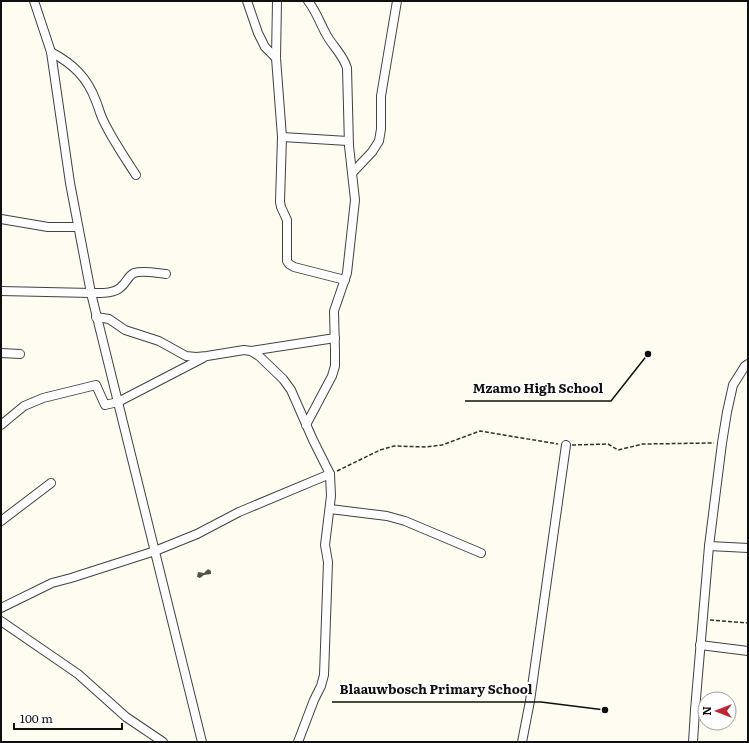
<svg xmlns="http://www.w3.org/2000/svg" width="749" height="743" font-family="Literata,serif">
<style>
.building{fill:#58504b}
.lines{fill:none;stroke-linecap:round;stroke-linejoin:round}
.street-casing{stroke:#424242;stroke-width:10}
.path{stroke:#313131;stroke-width:1.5;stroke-dasharray:4 2;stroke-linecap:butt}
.street{stroke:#fff;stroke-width:8}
.leader{fill:none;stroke:#0f0f0f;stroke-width:1.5}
.callout-dot{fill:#0f0f0f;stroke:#fff;stroke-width:1.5}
.callout-label{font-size:13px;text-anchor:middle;font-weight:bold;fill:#0f0f0f;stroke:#fff;stroke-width:4;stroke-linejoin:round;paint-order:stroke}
</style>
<rect width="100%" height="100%" fill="#fffcf1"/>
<!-- building -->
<polygon class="building" points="208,569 211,571 211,574 204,575 200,578 197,577 198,572 204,573"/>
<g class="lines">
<!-- street casing -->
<g class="street-casing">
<g id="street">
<path d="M 34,1 L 51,52 L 70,183 L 91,293 C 101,293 114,294 121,287 C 126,283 128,276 134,273 C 143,270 156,273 166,274"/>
<polyline points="247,1 258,33 265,47 276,58"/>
<polyline points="277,1 276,58 282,137 280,202 281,207 287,220 287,261 289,264 294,267 345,280"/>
<path d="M 51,52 C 73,64 87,77 96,101 C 99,109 101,117 105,124 C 114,142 125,158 136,175"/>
<polyline points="282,137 348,141"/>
<polyline points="353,172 372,152 379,141 381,129 381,96 397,1"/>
<polyline points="1,219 48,227 78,227"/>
<polyline points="1,291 91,293 202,742"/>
<polyline points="96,317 109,319 125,330 159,341 186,356 196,357 207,356 244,350 251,351 259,356 283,379 291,390 313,440 330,474 331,496 325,545 328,562 324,675 321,686 314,700 298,742"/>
<polyline points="251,351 335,338"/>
<polyline points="1,353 20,354"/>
<polyline points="1,425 24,406 43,398 96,385 105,405 118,402 203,358"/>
<path d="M 306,425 L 332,376 L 335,366 L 335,351 L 334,311 L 347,273 L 355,200 L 349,146 L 347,68 C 343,54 331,45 325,32 C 319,21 316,11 308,1"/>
<polyline points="330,509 387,516 405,521 481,553"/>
<polyline points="1,521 51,483"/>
<polyline points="709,546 748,548"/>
<polyline points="1,608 52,583 71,578 155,551 197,534 239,512 330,474"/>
<polyline points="1,621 78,674 126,717 163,742"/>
<polyline points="700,645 748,651"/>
<polyline points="522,742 530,701 566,445"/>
<polyline points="693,742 695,710 709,546 722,443 727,412 733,385 745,366 748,364"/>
</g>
</g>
<!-- path -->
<g class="path">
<polyline points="572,445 608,444 618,450 643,444 714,443"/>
<polyline points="337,471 380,450 394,446 426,447 442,445 480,431 558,444"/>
<polyline points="710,620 748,623"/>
</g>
<!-- street -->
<use href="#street" class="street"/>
</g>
<!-- callouts -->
<path class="leader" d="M648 354L611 401H465M605 710L541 702H332"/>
<g class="callout-dot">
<circle cx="648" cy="354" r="4"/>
<circle cx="605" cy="710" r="4"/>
</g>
<g class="callout-label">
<text x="538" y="393">Mzamo High School</text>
<text x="436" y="694">Blaauwbosch Primary School</text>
</g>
<!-- border -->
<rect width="749" height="743" fill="none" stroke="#0f0f0f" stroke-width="4"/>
<!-- north arrow -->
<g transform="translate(717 711) rotate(270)"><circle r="19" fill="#ffffff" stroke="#9f9f9f"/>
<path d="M0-3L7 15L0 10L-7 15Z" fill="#be2731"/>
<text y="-6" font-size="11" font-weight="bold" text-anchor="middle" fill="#0f0f0f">N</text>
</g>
<!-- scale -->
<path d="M14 723v6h108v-6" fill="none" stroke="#0f0f0f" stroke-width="2"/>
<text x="20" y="723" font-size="12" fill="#0f0f0f" stroke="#ffffff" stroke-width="3" paint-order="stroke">100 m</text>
</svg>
